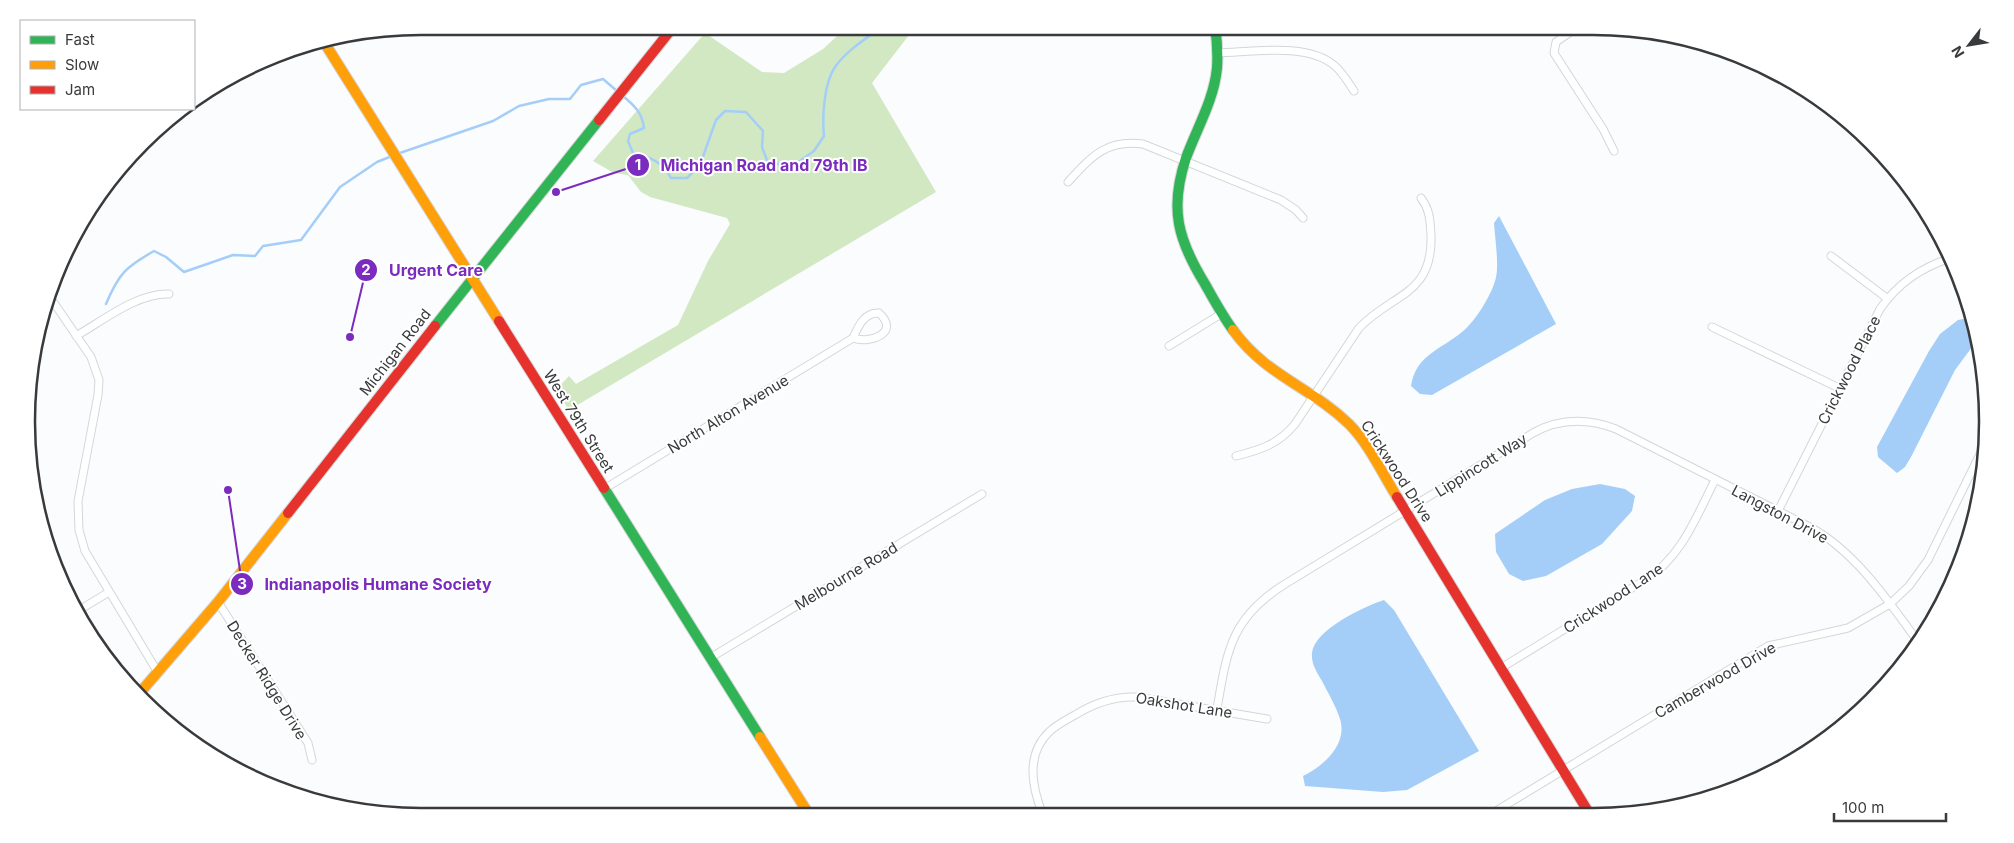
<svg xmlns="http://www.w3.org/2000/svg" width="2014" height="843" font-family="Inter,sans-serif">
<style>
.forest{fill:#d1e8c2}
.water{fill:#a4cef8}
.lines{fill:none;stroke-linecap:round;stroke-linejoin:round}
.stream{stroke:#a4cef8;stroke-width:2.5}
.street-casing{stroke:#d5d6d7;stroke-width:9}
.fast-casing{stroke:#d5d6d7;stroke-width:12}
.slow-casing{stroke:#d5d6d7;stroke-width:12}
.jam-casing{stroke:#d5d6d7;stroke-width:12}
.street{stroke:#feffff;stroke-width:7}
.fast{stroke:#30b455;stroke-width:10}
.slow{stroke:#ff9f0a;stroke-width:10}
.jam{stroke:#e5322d;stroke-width:10}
.labels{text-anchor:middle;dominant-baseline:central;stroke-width:4;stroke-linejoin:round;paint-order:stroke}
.street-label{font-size:15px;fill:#393a3b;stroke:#fff}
.rim{fill:none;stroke:#393a3b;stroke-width:2.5}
.leader{fill:none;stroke:#7b2cbf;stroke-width:2}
.callout-dot{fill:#7b2cbf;stroke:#fff;stroke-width:2}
.mark-label{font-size:15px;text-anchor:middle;font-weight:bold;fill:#fff}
.callout-label{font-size:16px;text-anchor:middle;font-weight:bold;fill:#7b2cbf;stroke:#fff;stroke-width:4;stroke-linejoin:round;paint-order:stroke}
</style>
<rect width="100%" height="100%" fill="#fbfcfe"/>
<!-- forest -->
<polygon class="forest" points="848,26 916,26 872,83 936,192 569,410 556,390 569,376 576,384 678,325 708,261 730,224 727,218 650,197 641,192 628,175 614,173 593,161 705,33 762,72 784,73 823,49"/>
<!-- water -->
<g class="water">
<path d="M 1499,216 L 1556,324 L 1432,395 L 1420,394 L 1411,386 C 1416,355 1440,350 1462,332 C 1475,322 1493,293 1496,277 C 1499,264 1495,238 1494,223 Z"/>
<polygon points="1973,317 1978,339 1955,370 1911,457 1905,467 1897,473 1878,457 1877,447 1929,351 1940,334 1958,320"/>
<polygon points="1600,484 1625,489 1635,496 1632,511 1602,544 1546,576 1523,581 1509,574 1496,552 1495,534 1545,500 1572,489"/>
<path d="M 1384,600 L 1394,610 L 1479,751 L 1407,790 L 1383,792 L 1305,786 L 1303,776 C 1323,766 1348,745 1340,719 C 1336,706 1328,693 1322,681 C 1317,672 1311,664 1312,653 C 1314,630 1363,607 1384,600 Z"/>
</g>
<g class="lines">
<!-- stream -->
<g class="stream">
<path d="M 623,96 C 635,106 642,113 644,128 L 630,134 L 628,141 L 633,153 C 650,157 663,162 671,178 L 687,178 L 700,165 L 716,120 L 725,111 L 746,112 L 763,131 L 762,147 L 768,163 L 794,165 L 814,151 L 824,136 C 822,117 824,83 835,67 C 847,50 867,38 883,26"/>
<polyline points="397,154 493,121 519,106 549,99 570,99 581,85 603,79 617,91"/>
<path d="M 106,304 C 119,273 126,267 154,251 L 166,257 L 184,272 L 233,255 L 255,256 L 263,246 L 301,240 L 340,187 L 377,162 L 392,156"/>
</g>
<!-- street casing -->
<g class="street-casing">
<g id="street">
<polyline points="1579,26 1556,42 1554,53 1603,129 1614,151"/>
<path d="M 1218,53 C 1252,52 1308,42 1335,66 C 1343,73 1348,82 1354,91"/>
<path d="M 1068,182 C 1091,157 1106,139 1143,144 L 1281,200 L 1296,210 L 1303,218"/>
<polyline points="1831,256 1888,299"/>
<polyline points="44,309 54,303 91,357 99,380 98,395 78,501 79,530 85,551 157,671"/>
<polyline points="1712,327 1839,388"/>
<path d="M 76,336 C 104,320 137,293 169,294"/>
<polyline points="1169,346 1221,314"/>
<path d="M 1236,456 C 1260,450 1279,444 1295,424 L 1359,328 C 1392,293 1433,296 1431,235 C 1430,220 1430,210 1421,198"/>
<polyline points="1977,463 1985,466"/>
<path d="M 604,489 L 853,338 C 870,344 901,333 879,313 C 864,312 858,327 853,338"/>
<path d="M 1778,511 L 1880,309 C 1898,283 1922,267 1951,258"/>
<polyline points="218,602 308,743 312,760"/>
<polyline points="76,612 109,592"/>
<polyline points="710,658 982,494"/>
<path d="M 1501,668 L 1645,580 C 1682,557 1696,517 1715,480"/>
<path d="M 1217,709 C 1227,650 1231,618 1285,584 L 1533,433 C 1560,418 1587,418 1616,429 L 1810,527 C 1856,552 1889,602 1919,643"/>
<polyline points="907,812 908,815"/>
<polyline points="1491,814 1768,646 1848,628 1890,604 1909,586 1928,560 1985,444"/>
<path d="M 1043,815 C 1032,788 1025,755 1049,732 C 1056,725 1066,720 1075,715 C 1094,703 1114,696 1137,697 L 1267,719"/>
</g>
</g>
<!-- fast casing -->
<g class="fast-casing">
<g id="fast">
<path d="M 1215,26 C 1217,40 1218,54 1217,68 C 1214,100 1197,128 1186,158 C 1169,209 1178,240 1205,284 C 1214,300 1222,315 1233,330"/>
<polyline points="435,326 599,120"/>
<polyline points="604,488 760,737"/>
</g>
</g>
<!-- slow casing -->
<g class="slow-casing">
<g id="slow">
<polyline points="324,42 499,321"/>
<path d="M 1233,330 C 1266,376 1311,387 1349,424 C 1369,444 1382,473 1397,497"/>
<polyline points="138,695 218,602 288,513"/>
<polyline points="760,737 810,816"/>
</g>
</g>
<!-- jam casing -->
<g class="jam-casing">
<g id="jam">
<polyline points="599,120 674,26"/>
<polyline points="499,321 604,488"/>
<polyline points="1397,497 1589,813"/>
<polyline points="288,513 435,326"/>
</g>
</g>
<!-- street -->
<use href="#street" class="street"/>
<!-- fast -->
<use href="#fast" class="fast"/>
<!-- slow -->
<use href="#slow" class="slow"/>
<!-- jam -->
<use href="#jam" class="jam"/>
</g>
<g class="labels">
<!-- street labels -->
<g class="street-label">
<text transform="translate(395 352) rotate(-52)">Michigan Road</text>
<text transform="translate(1849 370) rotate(-63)">Crickwood Place</text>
<text transform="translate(728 414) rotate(-31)">North Alton Avenue</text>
<text transform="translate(579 421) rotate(58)">West 79th Street</text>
<text transform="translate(1481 465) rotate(-32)">Lippincott Way</text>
<text transform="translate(1397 471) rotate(57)">Crickwood Drive</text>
<text transform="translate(1780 514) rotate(28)">Langston Drive</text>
<text transform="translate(846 576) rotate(-31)">Melbourne Road</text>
<text transform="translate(1613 598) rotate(-33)">Crickwood Lane</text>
<text transform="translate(267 680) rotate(58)">Decker Ridge Drive</text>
<text transform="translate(1715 680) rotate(-30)">Camberwood Drive</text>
<text transform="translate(1184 705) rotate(9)">Oakshot Lane</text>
</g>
</g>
<!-- crop -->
<path d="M0 0H2014V843H0ZM421 35H1593A386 386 0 0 1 1979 421V422A386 386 0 0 1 1593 808H421A386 386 0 0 1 35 422V421A386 386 0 0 1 421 35Z" fill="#fff" fill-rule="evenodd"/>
<path class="rim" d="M421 35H1593A386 386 0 0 1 1979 421V422A386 386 0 0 1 1593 808H421A386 386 0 0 1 35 422V421A386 386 0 0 1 421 35Z"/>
<!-- callouts -->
<path class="leader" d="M556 192L638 165M350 337L366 270M228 490L242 584"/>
<g class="callout-dot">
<circle cx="556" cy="192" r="5"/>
<circle cx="350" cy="337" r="5"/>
<circle cx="228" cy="490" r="5"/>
<circle cx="638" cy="165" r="12"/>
<circle cx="366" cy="270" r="12"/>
<circle cx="242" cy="584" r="12"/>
</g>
<g class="mark-label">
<text x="638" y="170">1</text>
<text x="366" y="275">2</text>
<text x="242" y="589">3</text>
</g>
<g class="callout-label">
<text x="764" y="171">Michigan Road and 79th IB</text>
<text x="436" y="276">Urgent Care</text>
<text x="378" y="590">Indianapolis Humane Society</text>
</g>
<!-- legend -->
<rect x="20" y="20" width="175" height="90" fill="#ffffff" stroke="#b0b0b1"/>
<rect x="30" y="36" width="25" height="8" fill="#30b455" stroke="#b0b0b1"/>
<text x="65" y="45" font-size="15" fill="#393a3b">Fast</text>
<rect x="30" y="61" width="25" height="8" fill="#ff9f0a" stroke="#b0b0b1"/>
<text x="65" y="70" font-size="15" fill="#393a3b">Slow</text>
<rect x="30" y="86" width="25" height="8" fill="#e5322d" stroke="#b0b0b1"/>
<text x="65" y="95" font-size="15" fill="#393a3b">Jam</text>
<!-- north arrow -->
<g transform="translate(1969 45) rotate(239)" stroke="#ffffff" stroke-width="4" paint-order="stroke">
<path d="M0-4L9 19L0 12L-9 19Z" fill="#393a3b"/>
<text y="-8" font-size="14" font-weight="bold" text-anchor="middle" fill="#393a3b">N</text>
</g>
<!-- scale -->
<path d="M1834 813v8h112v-8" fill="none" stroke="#393a3b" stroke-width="2.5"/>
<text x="1842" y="813" font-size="15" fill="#393a3b" stroke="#ffffff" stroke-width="4" paint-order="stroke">100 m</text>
</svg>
